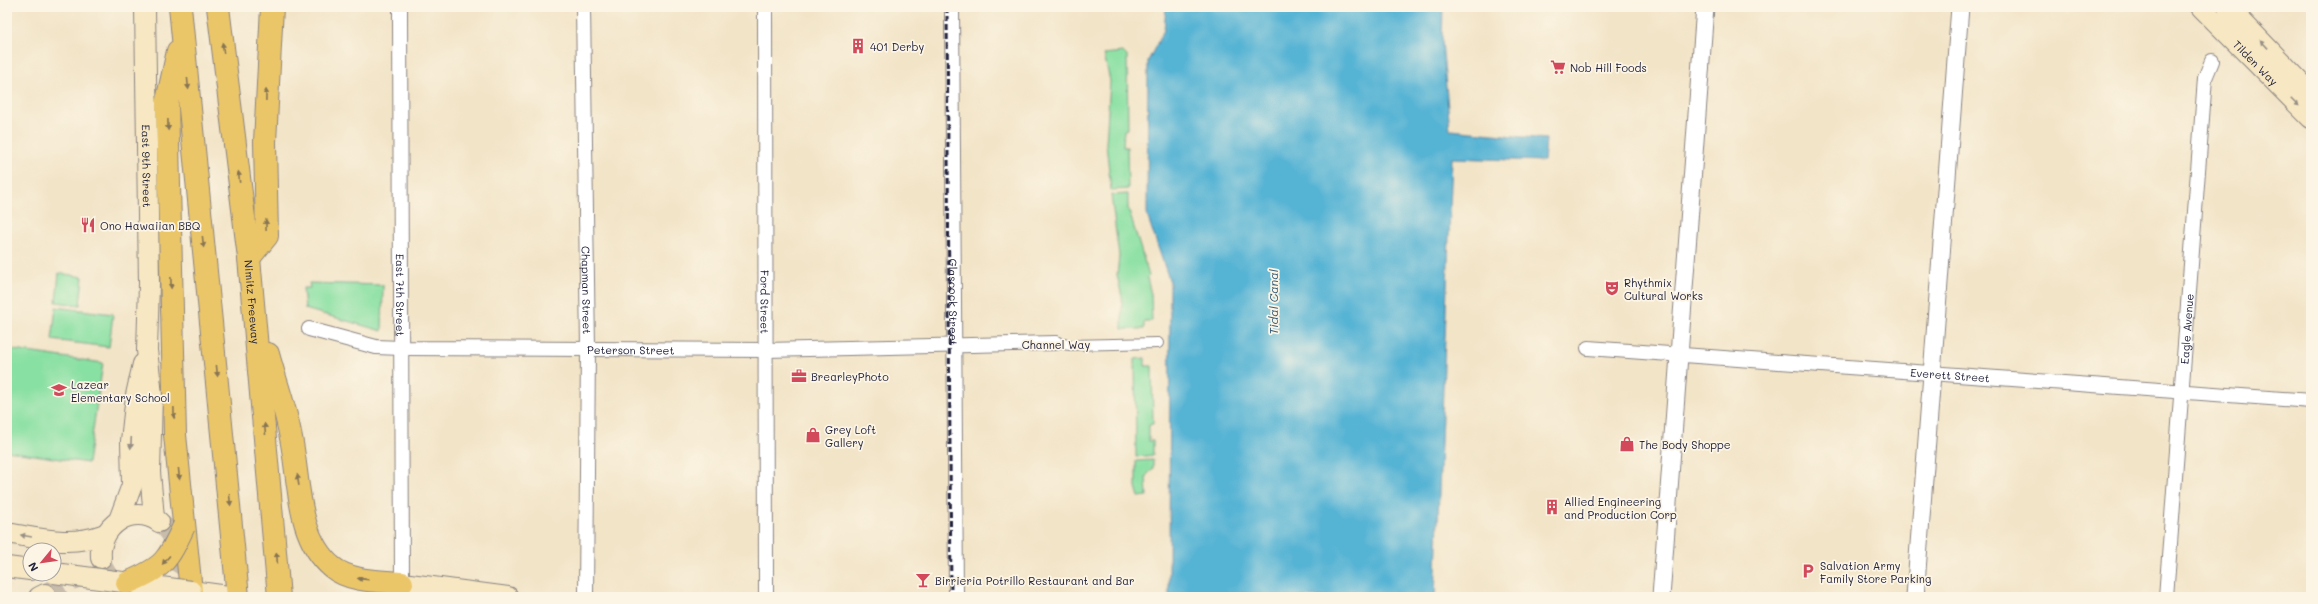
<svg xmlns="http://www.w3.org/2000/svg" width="2318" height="604" font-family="Mali,sans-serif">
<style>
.green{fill:#89e0a3;stroke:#56816f}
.water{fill:#55b3d4;stroke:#3c6a88}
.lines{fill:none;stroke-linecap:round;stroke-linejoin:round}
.secondary-tunnel{stroke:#c8bdab;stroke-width:20;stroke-dasharray:20 10;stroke-linecap:butt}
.pedestrian-casing{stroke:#8a8381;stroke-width:12}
.minor-casing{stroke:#8a8381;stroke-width:16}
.tertiary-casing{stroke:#8a8381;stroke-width:19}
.secondary-casing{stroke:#8a8381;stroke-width:22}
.motorway-casing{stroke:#8a8381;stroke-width:24}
.pedestrian{stroke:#fff;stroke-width:10}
.minor{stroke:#fff;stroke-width:14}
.tertiary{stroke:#fff;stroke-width:17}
.secondary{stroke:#f7e8c3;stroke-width:20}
.motorway{stroke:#ebc669;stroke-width:22}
.rail{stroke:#22223b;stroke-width:3;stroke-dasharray:6 3;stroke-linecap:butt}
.secondary-bridge-casing{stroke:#8a8381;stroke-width:22;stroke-linecap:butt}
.motorway-bridge-casing{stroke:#8a8381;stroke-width:24;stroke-linecap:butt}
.secondary-bridge{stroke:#f7e8c3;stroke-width:20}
.motorway-bridge{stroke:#ebc669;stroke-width:22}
.oneway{fill:#978f86}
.oneway2{fill:#867452}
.labels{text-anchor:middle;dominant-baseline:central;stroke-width:3.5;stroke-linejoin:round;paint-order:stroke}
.poi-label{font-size:11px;fill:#22223b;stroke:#fcf5e5;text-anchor:start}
.street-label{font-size:11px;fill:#22223b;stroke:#fcf5e5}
.water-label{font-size:12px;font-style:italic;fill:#365c78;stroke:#fcf5e5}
</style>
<rect width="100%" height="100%" fill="#fcf5e5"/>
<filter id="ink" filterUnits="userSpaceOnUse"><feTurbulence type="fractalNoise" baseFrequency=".025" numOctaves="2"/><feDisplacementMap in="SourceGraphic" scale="8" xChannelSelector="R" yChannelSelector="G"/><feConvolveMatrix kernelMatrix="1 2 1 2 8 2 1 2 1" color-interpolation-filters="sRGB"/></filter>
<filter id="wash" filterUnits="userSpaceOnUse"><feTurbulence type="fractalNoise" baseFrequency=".012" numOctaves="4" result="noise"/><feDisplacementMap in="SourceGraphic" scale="16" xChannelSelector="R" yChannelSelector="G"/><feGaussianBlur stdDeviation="0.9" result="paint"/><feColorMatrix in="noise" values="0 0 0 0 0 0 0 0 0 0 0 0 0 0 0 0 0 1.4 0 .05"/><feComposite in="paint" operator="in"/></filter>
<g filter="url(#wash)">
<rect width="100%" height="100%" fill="#f2e4c7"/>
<!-- green -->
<g class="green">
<polygon points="1123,52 1127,56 1128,129 1124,130 1123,147 1127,147 1128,189 1111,190 1106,143 1110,81 1104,54"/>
<polygon points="1128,194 1128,208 1149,276 1147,278 1151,294 1152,321 1144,321 1144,329 1122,329 1122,297 1117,275 1119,256 1111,195"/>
<polygon points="59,273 83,277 80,305 56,302"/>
<polygon points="309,283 383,285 382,331 305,309 303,288 310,288"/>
<polygon points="56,307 113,314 109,347 52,340"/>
<polygon points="7,349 103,363 88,463 7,451"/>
<polygon points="1145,358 1145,366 1152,366 1153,424 1149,425 1149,441 1153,441 1153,455 1136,457 1135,359"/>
<polygon points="1153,460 1153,468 1146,476 1147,496 1139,497 1136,487 1136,461"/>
</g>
<!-- water -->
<polygon class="water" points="1166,7 1443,7 1442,42 1450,130 1546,139 1544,161 1452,158 1435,597 1169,597 1170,282 1147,215 1148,61 1164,30"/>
</g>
<g filter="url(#ink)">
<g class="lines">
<!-- secondary-tunnel -->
<g class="secondary-tunnel">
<path d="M 101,558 C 102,567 107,576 114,582 C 152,604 201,552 159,522"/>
<polyline points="45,594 66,582 86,575"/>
</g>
<!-- pedestrian casing -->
<g class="pedestrian-casing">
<polyline id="pedestrian" points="1056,343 1070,345 1158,343"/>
</g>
<!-- minor casing -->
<g class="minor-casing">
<g id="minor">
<path id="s1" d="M 400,7 L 402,583"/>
<path id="s2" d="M 583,7 L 588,348 L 586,597"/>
<path id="s3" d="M 765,7 L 766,597"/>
<path id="s4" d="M 952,7 L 956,597"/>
<path id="s5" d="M 309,329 L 376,347 L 401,348 L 767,350 L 1056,343"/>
<path id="s6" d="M 1588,348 L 2311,401"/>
<path id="s7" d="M 2166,597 L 2205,78 L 2212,61"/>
</g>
</g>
<!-- tertiary casing -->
<g class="tertiary-casing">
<g id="tertiary">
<polyline points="1661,597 1705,7"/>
<polyline points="1915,597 1960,7"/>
</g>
</g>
<!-- secondary casing -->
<g class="secondary-casing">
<g id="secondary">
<path id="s8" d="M 145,7 L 149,284 L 147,350 L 152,395 L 150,472 L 154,518"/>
<path id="s9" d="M 2201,7 L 2311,118"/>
<polyline points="2228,7 2311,93"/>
<polyline points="119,520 132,485 131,441 136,395 143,364"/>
<path d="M 7,533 C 43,539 70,547 105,534"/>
<path d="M 101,558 C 98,526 132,503 159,522"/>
<polyline points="7,567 30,570"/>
<polyline points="402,583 508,597"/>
<polyline points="191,591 236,597"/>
<polyline points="39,597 45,594"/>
</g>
</g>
<!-- motorway casing -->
<g class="motorway-casing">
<g id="motorway">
<polyline points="180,7 238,597"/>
<path id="s10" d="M 218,7 L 249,258 L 279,597"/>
<polyline points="178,51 167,101 175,435 191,591"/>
<polyline points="249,258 267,236 265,142 272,7"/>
<path d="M 268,354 C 275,380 285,406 290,433 C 300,476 295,536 332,567 C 350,582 380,581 402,583"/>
</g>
</g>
<!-- pedestrian -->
<use href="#pedestrian" class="pedestrian"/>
<!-- minor -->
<use href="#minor" class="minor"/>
<!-- tertiary -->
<use href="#tertiary" class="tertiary"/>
<!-- secondary -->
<use href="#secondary" class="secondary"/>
<!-- motorway -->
<use href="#motorway" class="motorway"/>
<!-- rail -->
<polyline class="rail" points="947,7 951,597"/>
<!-- secondary-bridge casing -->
<g class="secondary-bridge-casing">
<polyline id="secondary-bridge" points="54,573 191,591"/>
</g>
<!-- motorway-bridge casing -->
<g class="motorway-bridge-casing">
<path id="motorway-bridge" d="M 127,583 C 164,567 167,562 184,526"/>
</g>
<!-- secondary-bridge -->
<use href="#secondary-bridge" class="secondary-bridge"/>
<!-- motorway-bridge -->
<use href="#motorway-bridge" class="motorway-bridge"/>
</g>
<!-- one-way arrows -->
<defs><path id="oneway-solid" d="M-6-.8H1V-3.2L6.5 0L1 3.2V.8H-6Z"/></defs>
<g class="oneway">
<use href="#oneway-solid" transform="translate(2264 44) rotate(-133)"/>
<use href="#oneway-solid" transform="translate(2295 102) rotate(45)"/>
<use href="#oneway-solid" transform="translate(131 443) rotate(93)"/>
<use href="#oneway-solid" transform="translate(26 536) rotate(-170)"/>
</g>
<g class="oneway2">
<use href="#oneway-solid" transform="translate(223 48) rotate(-97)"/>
<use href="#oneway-solid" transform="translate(188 84) rotate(84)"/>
<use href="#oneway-solid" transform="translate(266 95) rotate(-89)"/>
<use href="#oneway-solid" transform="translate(168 125) rotate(89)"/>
<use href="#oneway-solid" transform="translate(239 177) rotate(-97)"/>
<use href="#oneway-solid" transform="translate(266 225) rotate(-91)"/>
<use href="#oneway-solid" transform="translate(203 242) rotate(84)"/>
<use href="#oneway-solid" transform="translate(171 283) rotate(89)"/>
<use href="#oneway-solid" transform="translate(217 371) rotate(84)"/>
<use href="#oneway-solid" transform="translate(174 413) rotate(89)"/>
<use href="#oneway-solid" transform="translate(265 429) rotate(-95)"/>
<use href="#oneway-solid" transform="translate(179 474) rotate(84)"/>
<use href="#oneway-solid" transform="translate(298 480) rotate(-99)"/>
<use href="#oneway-solid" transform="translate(230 500) rotate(84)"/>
<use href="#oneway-solid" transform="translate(277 558) rotate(-94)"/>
<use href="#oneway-solid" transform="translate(166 560) rotate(131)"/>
<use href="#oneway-solid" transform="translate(363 579) rotate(-174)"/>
</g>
</g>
<!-- icons -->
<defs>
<g id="building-bare" transform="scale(1.2)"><path d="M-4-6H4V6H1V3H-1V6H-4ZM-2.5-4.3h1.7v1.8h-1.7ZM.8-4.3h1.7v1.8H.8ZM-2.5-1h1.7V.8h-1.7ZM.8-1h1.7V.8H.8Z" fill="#d1495b" stroke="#fcf5e5" stroke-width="2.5" paint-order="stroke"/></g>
<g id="supermarket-bare" transform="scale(1.2)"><path d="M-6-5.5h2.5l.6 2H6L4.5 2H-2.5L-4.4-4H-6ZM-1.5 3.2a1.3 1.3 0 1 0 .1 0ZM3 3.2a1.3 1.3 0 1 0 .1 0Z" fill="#d1495b" stroke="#fcf5e5" stroke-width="2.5" paint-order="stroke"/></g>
<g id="restaurant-bare" transform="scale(1.2)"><path d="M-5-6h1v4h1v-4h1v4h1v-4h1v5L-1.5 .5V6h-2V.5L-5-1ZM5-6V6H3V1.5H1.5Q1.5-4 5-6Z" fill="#d1495b" stroke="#fcf5e5" stroke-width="2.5" paint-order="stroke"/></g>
<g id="theatre-bare" transform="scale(1.2)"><path d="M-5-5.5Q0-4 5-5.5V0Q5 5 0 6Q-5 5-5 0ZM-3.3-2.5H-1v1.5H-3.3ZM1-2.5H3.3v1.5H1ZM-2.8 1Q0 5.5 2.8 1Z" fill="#d1495b" stroke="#fcf5e5" stroke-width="2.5" paint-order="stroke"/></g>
<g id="office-bare" transform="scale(1.2)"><path d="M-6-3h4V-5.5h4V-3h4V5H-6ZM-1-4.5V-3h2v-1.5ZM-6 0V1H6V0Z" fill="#d1495b" stroke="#fcf5e5" stroke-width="2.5" paint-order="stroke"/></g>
<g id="school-bare" transform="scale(1.2)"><path d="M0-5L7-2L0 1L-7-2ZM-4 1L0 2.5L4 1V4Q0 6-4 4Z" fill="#d1495b" stroke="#fcf5e5" stroke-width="2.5" paint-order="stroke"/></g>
<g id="shop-bare" transform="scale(1.2)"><path d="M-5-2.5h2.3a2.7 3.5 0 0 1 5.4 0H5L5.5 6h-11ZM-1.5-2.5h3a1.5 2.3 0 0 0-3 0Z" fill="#d1495b" stroke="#fcf5e5" stroke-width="2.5" paint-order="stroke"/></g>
<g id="parking-bare" transform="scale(1.2)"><path d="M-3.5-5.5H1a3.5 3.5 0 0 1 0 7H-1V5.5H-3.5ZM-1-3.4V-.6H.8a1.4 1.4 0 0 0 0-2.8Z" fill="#d1495b" stroke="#fcf5e5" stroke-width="2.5" paint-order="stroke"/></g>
<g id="bar-bare" transform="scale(1.2)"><path d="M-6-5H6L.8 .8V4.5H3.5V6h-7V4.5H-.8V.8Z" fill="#d1495b" stroke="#fcf5e5" stroke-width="2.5" paint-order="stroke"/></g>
</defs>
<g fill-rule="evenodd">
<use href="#building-bare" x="858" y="46"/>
<use href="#supermarket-bare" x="1558" y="67"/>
<use href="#restaurant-bare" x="88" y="225"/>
<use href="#theatre-bare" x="1612" y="288"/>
<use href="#office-bare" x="799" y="376"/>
<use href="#school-bare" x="59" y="390"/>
<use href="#shop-bare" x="813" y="435"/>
<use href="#shop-bare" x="1627" y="444"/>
<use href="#building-bare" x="1552" y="507"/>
<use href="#parking-bare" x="1808" y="571"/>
<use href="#bar-bare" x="923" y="580"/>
</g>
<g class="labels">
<!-- poi labels -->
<g class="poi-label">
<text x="870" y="46">401 Derby</text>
<text x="1570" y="67">Nob Hill Foods</text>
<text x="100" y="225">Ono Hawaiian BBQ</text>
<text x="1624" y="282">Rhythmix<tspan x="1624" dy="13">Cultural Works</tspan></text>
<text x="811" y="376">BrearleyPhoto</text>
<text x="71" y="384">Lazear<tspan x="71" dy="13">Elementary School</tspan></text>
<text x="825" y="429">Grey Loft<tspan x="825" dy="13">Gallery</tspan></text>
<text x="1639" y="444">The Body Shoppe</text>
<text x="1564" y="501">Allied Engineering<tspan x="1564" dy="13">and Production Corp</tspan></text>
<text x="1820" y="565">Salvation Army<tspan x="1820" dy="13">Family Store Parking</tspan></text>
<text x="935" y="580">Birrieria Potrillo Restaurant and Bar</text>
</g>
<!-- street labels -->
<g class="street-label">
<text stroke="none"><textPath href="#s9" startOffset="78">Tilden Way</textPath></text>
<text stroke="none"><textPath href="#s8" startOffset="159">East 9th Street</textPath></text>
<text stroke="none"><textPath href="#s2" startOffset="283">Chapman Street</textPath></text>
<text stroke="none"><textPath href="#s1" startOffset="288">East 7th Street</textPath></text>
<text stroke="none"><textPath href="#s10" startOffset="297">Nimitz Freeway</textPath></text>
<text stroke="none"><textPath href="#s3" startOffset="295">Ford Street</textPath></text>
<text stroke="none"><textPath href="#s4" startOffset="295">Glascock Street</textPath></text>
<text stroke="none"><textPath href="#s7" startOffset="269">Eagle Avenue</textPath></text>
<text x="1056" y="344">Channel Way</text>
<text stroke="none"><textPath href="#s5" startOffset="324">Peterson Street</textPath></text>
<text stroke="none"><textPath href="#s6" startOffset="363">Everett Street</textPath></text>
</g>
<!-- water labels -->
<g class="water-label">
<text transform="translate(1273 302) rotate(-90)">Tidal Canal</text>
</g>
</g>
<!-- margin -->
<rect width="2318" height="604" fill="none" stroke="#fcf5e5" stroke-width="24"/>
<!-- north arrow -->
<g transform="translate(42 562) rotate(241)"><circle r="19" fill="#fcf5e5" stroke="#a5a1a1"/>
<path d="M0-3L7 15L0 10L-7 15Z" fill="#d1495b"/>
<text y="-6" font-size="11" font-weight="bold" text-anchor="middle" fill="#22223b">N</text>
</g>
</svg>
